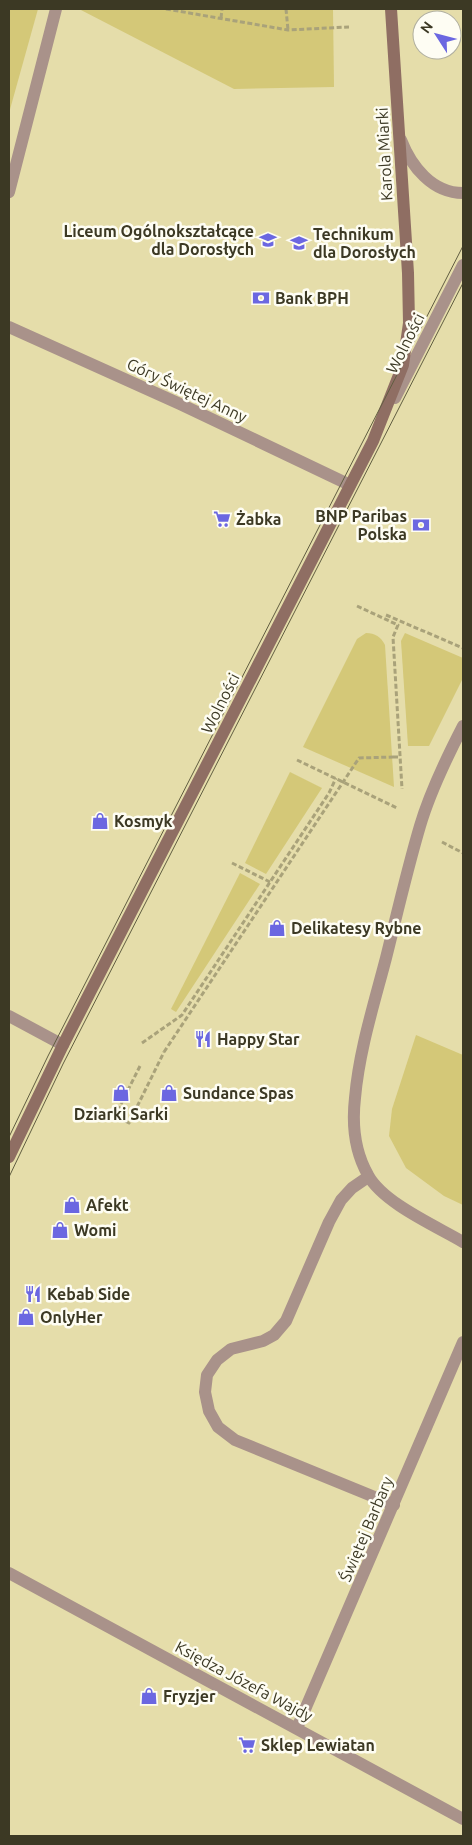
<svg xmlns="http://www.w3.org/2000/svg" width="472" height="1845" font-family="Ubuntu,sans-serif">
<style>
.green{fill:#d4c878}
.lines{fill:none;stroke-linecap:round;stroke-linejoin:round}
.path{stroke:#a9a27a;stroke-width:3;stroke-dasharray:5 2.5;stroke-linecap:butt}
.service{stroke:#a9928a;stroke-width:12}
.minor{stroke:#a9928a;stroke-width:12}
.secondary{stroke:#8f6e63;stroke-width:12}
.tram{stroke:#615d41;stroke-width:1}
.path-bridge{stroke:#a9a27a;stroke-width:3;stroke-dasharray:5 2.5;stroke-linecap:butt}
.labels{text-anchor:middle;dominant-baseline:central;stroke-width:5;stroke-linejoin:round;paint-order:stroke}
.street-label{font-size:16px;fill:#3c3924;stroke:#fefdf3}
.poi-label{font-size:16px;font-weight:bold;fill:#3c3924;stroke:#fefdf3;text-anchor:start}
</style>
<rect width="100%" height="100%" fill="#e5ddaa"/>
<!-- green -->
<g class="green">
<polygon points="9,9 38,9 9,113"/>
<polygon points="79,9 333,9 334,87 234,89"/>
<path d="M 366,633 C 375,633 381,637 385,645 L 394,787 L 303,747 L 357,639 Z"/>
<polygon points="405,633 463,658 463,678 429,746 408,746 401,641"/>
<polygon points="290,772 322,788 266,874 245,863"/>
<polygon points="240,873 260,884 176,1012 171,1009"/>
<polygon points="416,1035 463,1055 463,1205 444,1196 406,1168 389,1136 392,1109"/>
</g>
<g class="lines">
<!-- path -->
<g class="path">
<polyline points="166,9 288,30 349,27"/>
<polyline points="286,9 288,30"/>
<polyline points="221,18 222,9"/>
<polyline points="357,606 398,625 393,637 402,789"/>
<polyline points="386,615 463,648"/>
<polyline points="393,757 400,757"/>
<polyline points="297,760 397,808"/>
<polyline points="442,842 463,853"/>
<polyline points="232,863 270,882"/>
<polyline points="142,1043 182,1015 329,793 336,778"/>
<polyline points="140,1066 115,1116 129,1123 164,1052"/>
</g>
<!-- service -->
<g class="service">
<polyline points="9,192 56,9"/>
<path d="M 463,726 C 447,757 430,792 420,826 C 407,870 397,914 386,958 C 374,1004 359,1051 355,1098 C 352,1124 355,1152 368,1175 C 383,1203 436,1226 463,1242"/>
<polyline points="9,1016 63,1045"/>
<polyline points="368,1177 352,1188 341,1200 329,1222 286,1321 274,1335 263,1341 231,1349 217,1360 207,1375 205,1392 209,1411 218,1427 235,1440 394,1505"/>
</g>
<!-- minor -->
<g class="minor">
<path d="M 401,140 C 411,166 432,193 463,193"/>
<polyline points="9,327 180,404 350,485"/>
<polyline points="395,398 463,265"/>
<polyline points="9,1573 463,1819"/>
<polyline points="297,1728 463,1342"/>
</g>
<!-- secondary -->
<polyline class="secondary" points="9,1157 63,1045 373,441 403,365 409,323 408,273 391,9"/>
<!-- tram -->
<g class="tram">
<polyline points="9,1137 48,1056 463,246"/>
<polyline points="9,1177 63,1064 463,283"/>
</g>
<!-- path-bridge -->
<polyline class="path-bridge" points="164,1052 359,758 393,757"/>
</g>
<!-- icons -->
<defs>
<g id="school-bare" transform="scale(1.35)"><path d="M0-5L7-2L0 1L-7-2ZM-4 1L0 2.5L4 1V4Q0 6-4 4Z" fill="#6b67e1" stroke="#fefdf3" stroke-width="2.5" paint-order="stroke"/></g>
<g id="bank-bare" transform="scale(1.35)"><path d="M-6-4H6V4H-6ZM0-2.3a2.3 2.3 0 1 0 0 4.6a2.3 2.3 0 1 0 0-4.6Z" fill="#6b67e1" stroke="#fefdf3" stroke-width="2.5" paint-order="stroke"/></g>
<g id="supermarket-bare" transform="scale(1.35)"><path d="M-6-5.5h2.5l.6 2H6L4.5 2H-2.5L-4.4-4H-6ZM-1.5 3.2a1.3 1.3 0 1 0 .1 0ZM3 3.2a1.3 1.3 0 1 0 .1 0Z" fill="#6b67e1" stroke="#fefdf3" stroke-width="2.5" paint-order="stroke"/></g>
<g id="shop-bare" transform="scale(1.35)"><path d="M-5-2.5h2.3a2.7 3.5 0 0 1 5.4 0H5L5.5 6h-11ZM-1.5-2.5h3a1.5 2.3 0 0 0-3 0Z" fill="#6b67e1" stroke="#fefdf3" stroke-width="2.5" paint-order="stroke"/></g>
<g id="restaurant-bare" transform="scale(1.35)"><path d="M-5-6h1v4h1v-4h1v4h1v-4h1v5L-1.5 .5V6h-2V.5L-5-1ZM5-6V6H3V1.5H1.5Q1.5-4 5-6Z" fill="#6b67e1" stroke="#fefdf3" stroke-width="2.5" paint-order="stroke"/></g>
</defs>
<g fill-rule="evenodd">
<use href="#school-bare" x="268" y="240"/>
<use href="#school-bare" x="299" y="243"/>
<use href="#bank-bare" x="261" y="298"/>
<use href="#supermarket-bare" x="222" y="519"/>
<use href="#bank-bare" x="421" y="525"/>
<use href="#shop-bare" x="100" y="821"/>
<use href="#shop-bare" x="277" y="928"/>
<use href="#restaurant-bare" x="203" y="1039"/>
<use href="#shop-bare" x="121" y="1093"/>
<use href="#shop-bare" x="169" y="1093"/>
<use href="#shop-bare" x="72" y="1205"/>
<use href="#shop-bare" x="60" y="1230"/>
<use href="#restaurant-bare" x="33" y="1294"/>
<use href="#shop-bare" x="26" y="1317"/>
<use href="#shop-bare" x="149" y="1696"/>
<use href="#supermarket-bare" x="247" y="1745"/>
</g>
<g class="labels">
<!-- street labels -->
<g class="street-label">
<text transform="translate(384 154) rotate(-93)">Karola Miarki</text>
<text transform="translate(405 343) rotate(-63)">Wolności</text>
<text transform="translate(187 390) rotate(25)">Góry Świętej Anny</text>
<text transform="translate(220 703) rotate(-63)">Wolności</text>
<text transform="translate(366 1529) rotate(-67)">Świętej Barbary</text>
<text transform="translate(244 1681) rotate(28)">Księdza Józefa Wajdy</text>
</g>
<!-- poi labels -->
<g class="poi-label">
<text x="254" y="231" text-anchor="end">Liceum Ogólnokształcące<tspan x="254" dy="18">dla Dorosłych</tspan></text>
<text x="313" y="234">Technikum<tspan x="313" dy="18">dla Dorosłych</tspan></text>
<text x="275" y="298">Bank BPH</text>
<text x="407" y="516" text-anchor="end">BNP Paribas<tspan x="407" dy="18">Polska</tspan></text>
<text x="236" y="519">Żabka</text>
<text x="114" y="821">Kosmyk</text>
<text x="291" y="928">Delikatesy Rybne</text>
<text x="217" y="1039">Happy Star</text>
<text x="183" y="1093">Sundance Spas</text>
<text x="121" y="1114" text-anchor="middle">Dziarki Sarki</text>
<text x="86" y="1205">Afekt</text>
<text x="74" y="1230">Womi</text>
<text x="47" y="1294">Kebab Side</text>
<text x="40" y="1317">OnlyHer</text>
<text x="163" y="1696">Fryzjer</text>
<text x="261" y="1745">Sklep Lewiatan</text>
</g>
</g>
<!-- border -->
<rect width="472" height="1845" fill="none" stroke="#3c3924" stroke-width="20"/>
<!-- north arrow -->
<g transform="translate(437 35) rotate(306)"><circle r="24" fill="#fefdf3" stroke="#b0afa0"/>
<path d="M0-4L9 19L0 12L-9 19Z" fill="#6b67e1"/>
<text y="-8" font-size="14" font-weight="bold" text-anchor="middle" fill="#3c3924">N</text>
</g>
</svg>
